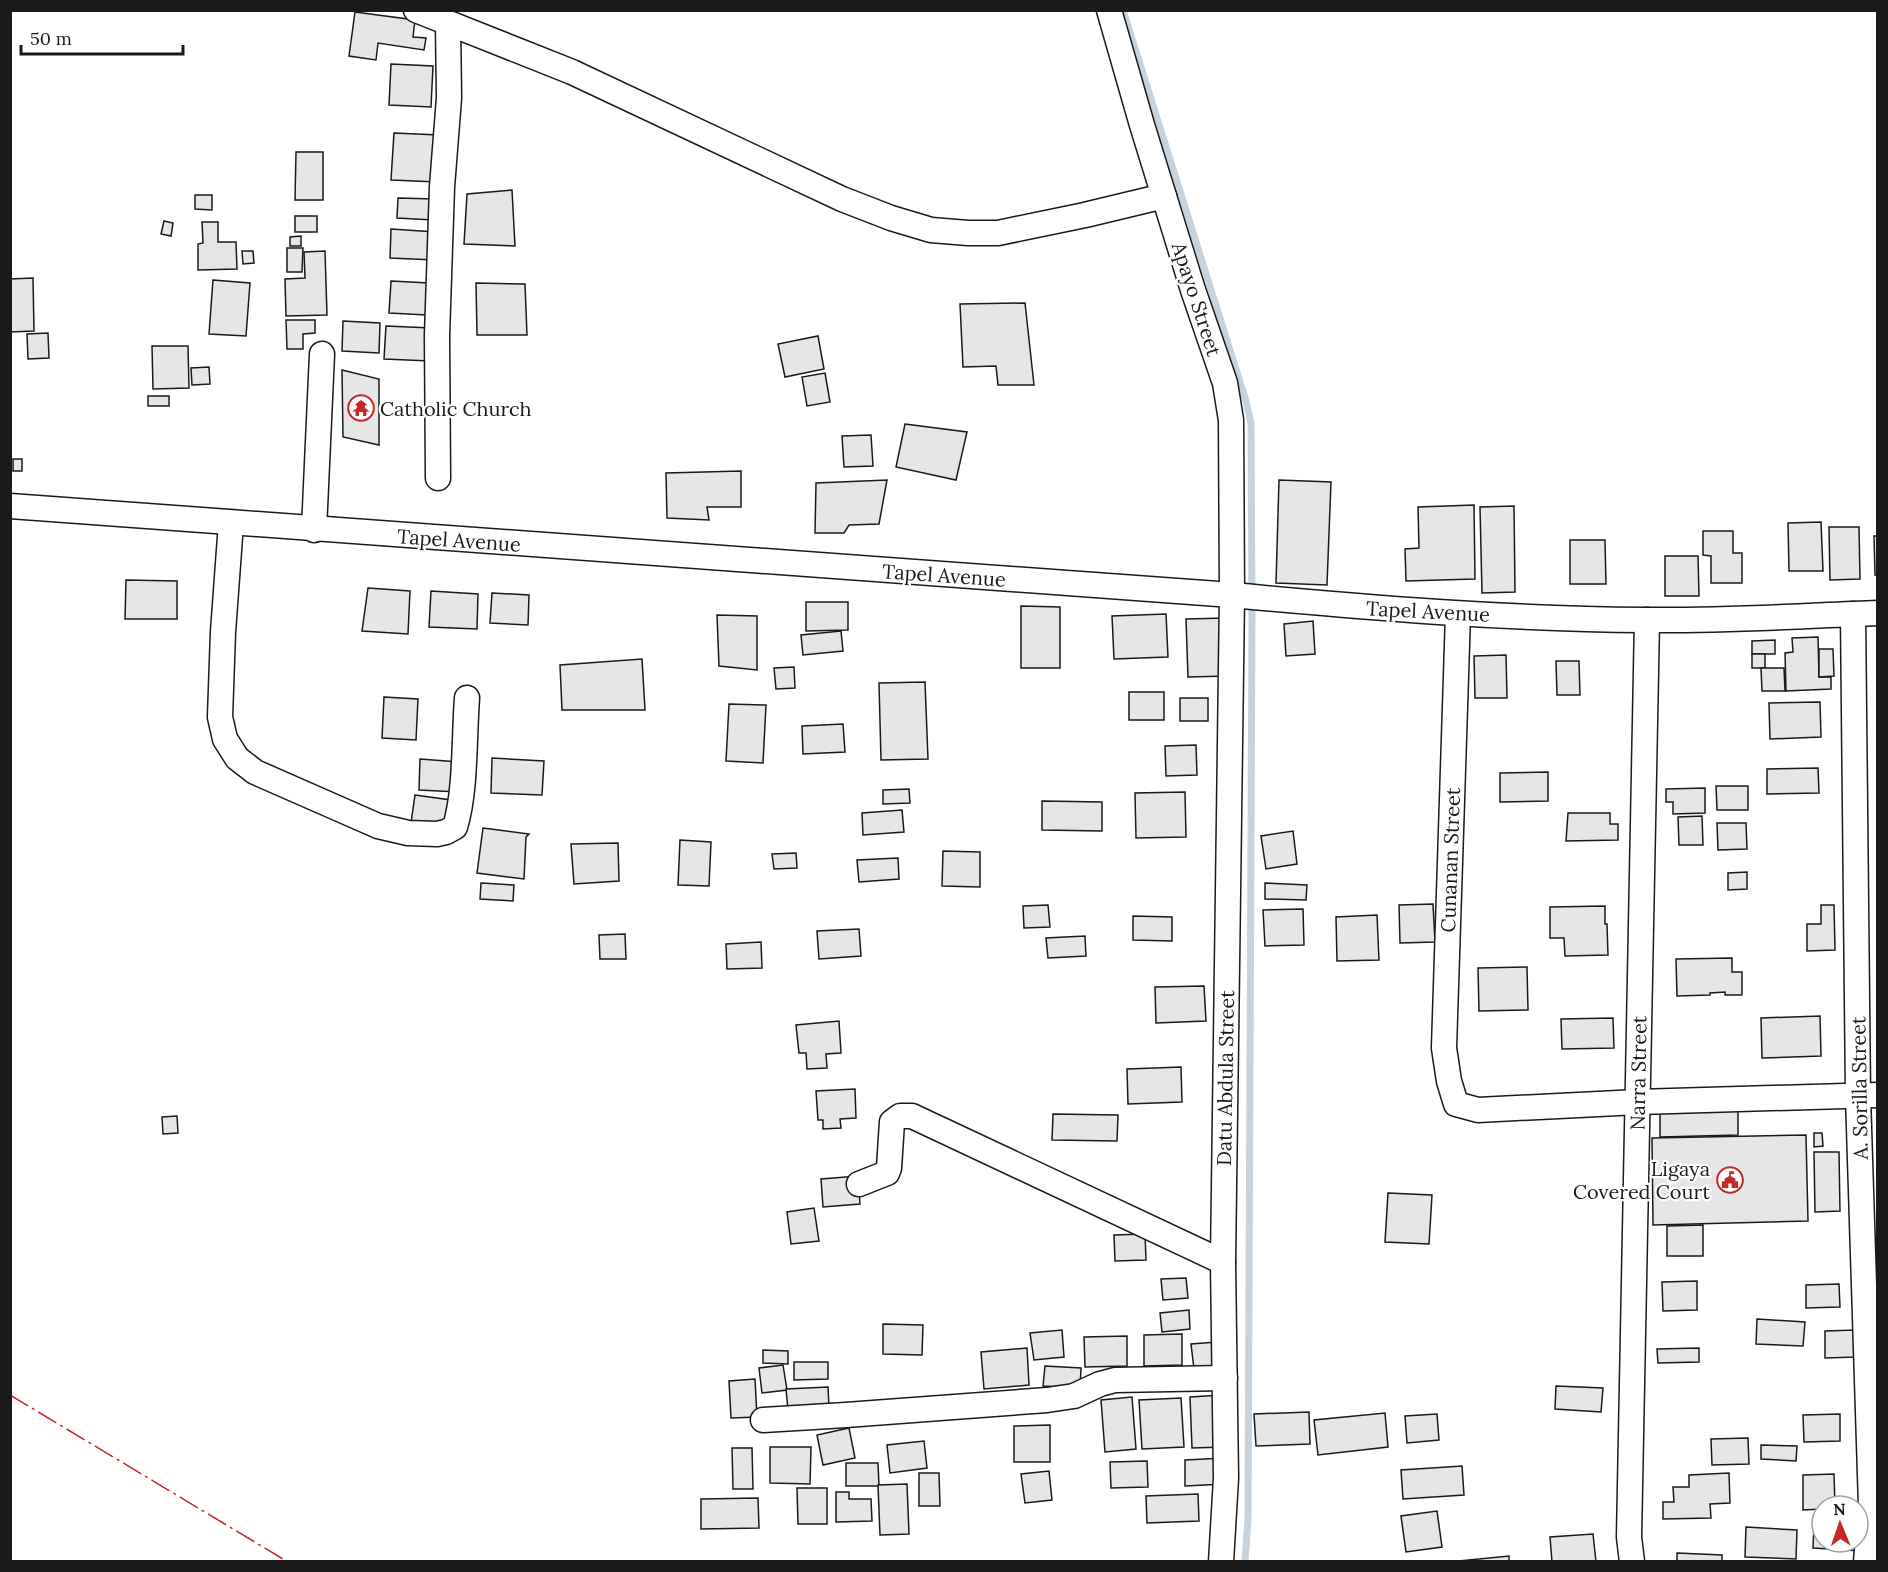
<svg xmlns="http://www.w3.org/2000/svg" width="1888" height="1572" font-family="Lora,serif">
<style>
.lines{fill:none;stroke-linecap:round;stroke-linejoin:round}
.stream{stroke:#c6d2dc;stroke-width:7}
.building{fill:#e6e6e6;stroke:#1a1a1a;stroke-width:1.5}
.minor-casing{stroke:#1a1a1a;stroke-width:27}
.minor{stroke:#fff;stroke-width:24}
.power{stroke:#c62828;stroke-width:1.5;stroke-dasharray:21 4.5 3 4.5;stroke-linecap:butt}
.labels{text-anchor:middle;dominant-baseline:central;stroke-width:4.5;stroke-linejoin:round;paint-order:stroke}
.street-label{font-size:20px;fill:#1a1a1a;stroke:#fff}
.poi-label{font-size:20px;fill:#1a1a1a;stroke:#fff;text-anchor:start}
</style>
<rect width="100%" height="100%" fill="#fff"/>
<g class="lines">
<!-- stream -->
<polyline class="stream" points="1123,10 1246,401 1251,423 1252,613 1248,1519 1245,1562"/>
</g>
<!-- building -->
<g class="building">
<polygon points="355,12 415,20 413,37 426,38 424,50 378,43 376,60 349,56"/>
<polygon points="391,64 433,66 431,107 389,105"/>
<polygon points="394,133 439,135 437,182 391,180"/>
<polygon points="296,152 323,152 323,200 295,200"/>
<polygon points="512,190 515,246 464,244 467,194"/>
<polygon points="195,195 212,195 212,210 195,209"/>
<polygon points="398,198 434,199 433,220 397,218"/>
<rect x="295" y="216" width="22" height="16"/>
<polygon points="164,221 173,223 171,236 161,234"/>
<polygon points="202,222 218,222 218,242 236,242 237,269 198,270 198,244 203,243"/>
<polygon points="391,229 436,232 434,260 390,258"/>
<polygon points="301,236 301,246 290,246 290,237"/>
<polygon points="287,248 303,248 302,272 287,272"/>
<polygon points="242,251 253,251 254,263 243,264"/>
<polygon points="325,251 327,315 286,316 285,279 305,278 304,252"/>
<polygon points="33,278 34,331 10,332 10,279"/>
<polygon points="213,280 250,283 246,336 209,334"/>
<polygon points="391,281 429,283 427,315 389,313"/>
<polygon points="476,283 525,284 527,335 477,335"/>
<polygon points="1025,303 1034,385 998,385 996,366 963,367 960,304"/>
<polygon points="286,320 315,320 315,333 303,334 303,349 287,349"/>
<polygon points="343,321 380,323 379,353 342,351"/>
<polygon points="386,326 431,328 430,361 384,359"/>
<polygon points="48,333 49,358 28,359 27,334"/>
<polygon points="818,336 824,369 785,377 778,344"/>
<polygon points="152,346 188,346 189,388 153,389"/>
<polygon points="209,367 210,384 192,385 191,368"/>
<polygon points="342,370 379,379 379,445 343,437"/>
<polygon points="825,373 830,402 807,406 802,377"/>
<rect x="148" y="396" width="21" height="10"/>
<polygon points="905,424 967,432 956,480 896,467"/>
<polygon points="871,435 873,466 844,467 842,436"/>
<rect x="13" y="459" width="9" height="12"/>
<polygon points="741,471 741,507 707,507 709,520 667,518 666,473"/>
<polygon points="887,480 879,524 849,525 844,533 815,533 816,483"/>
<polygon points="1279,480 1331,482 1327,585 1276,583"/>
<polygon points="1474,505 1475,579 1406,581 1405,549 1419,548 1418,507"/>
<polygon points="1514,506 1515,592 1482,593 1480,507"/>
<polygon points="1821,522 1823,571 1789,571 1788,523"/>
<polygon points="1829,527 1859,527 1860,579 1830,580"/>
<polygon points="1703,531 1733,531 1733,553 1742,553 1742,583 1711,583 1711,556 1703,555"/>
<polygon points="1874,536 1878,536 1878,575 1875,575"/>
<polygon points="1570,540 1605,540 1606,584 1570,584"/>
<polygon points="1665,556 1698,556 1699,596 1665,596"/>
<polygon points="126,580 177,581 177,619 125,619"/>
<polygon points="368,588 410,591 408,634 362,631"/>
<polygon points="431,591 478,594 477,629 429,627"/>
<polygon points="492,593 529,595 528,625 490,623"/>
<polygon points="806,602 848,602 848,630 806,631"/>
<polygon points="1021,606 1060,607 1060,668 1021,668"/>
<polygon points="1166,614 1168,657 1114,659 1112,616"/>
<polygon points="717,615 757,616 757,670 719,666"/>
<polygon points="1226,618 1228,676 1188,677 1186,619"/>
<polygon points="1313,621 1315,654 1286,656 1284,624"/>
<polygon points="841,631 843,651 803,655 801,635"/>
<polygon points="1818,637 1819,677 1831,677 1831,689 1786,691 1785,653 1793,652 1792,638"/>
<polygon points="1775,640 1775,654 1752,654 1752,641"/>
<polygon points="1819,649 1833,649 1834,676 1819,677"/>
<rect x="1752" y="654" width="13" height="14"/>
<polygon points="1506,655 1507,698 1475,698 1474,656"/>
<polygon points="642,659 645,710 562,710 560,665"/>
<polygon points="1556,661 1579,661 1580,695 1557,695"/>
<polygon points="794,667 795,688 776,689 774,668"/>
<polygon points="1761,668 1784,668 1785,691 1762,691"/>
<polygon points="925,682 928,759 881,760 879,683"/>
<rect x="1129" y="692" width="35" height="28"/>
<polygon points="384,697 418,699 416,740 382,738"/>
<rect x="1180" y="698" width="28" height="23"/>
<polygon points="1820,702 1821,737 1770,739 1769,703"/>
<polygon points="729,704 766,705 763,763 726,761"/>
<polygon points="843,724 845,752 803,754 802,726"/>
<polygon points="1196,745 1197,775 1166,776 1165,746"/>
<polygon points="492,758 544,761 542,795 491,793"/>
<polygon points="420,759 459,762 458,792 419,790"/>
<polygon points="1818,768 1819,793 1767,794 1767,769"/>
<polygon points="1548,772 1548,801 1500,802 1500,773"/>
<polygon points="1716,786 1748,786 1748,810 1717,810"/>
<polygon points="1705,788 1705,813 1673,814 1673,802 1666,802 1666,789"/>
<polygon points="909,789 910,803 883,804 883,790"/>
<polygon points="1185,792 1186,837 1136,838 1135,793"/>
<polygon points="415,795 451,800 447,827 411,823"/>
<polygon points="1042,801 1102,802 1102,831 1042,830"/>
<polygon points="902,810 904,832 863,835 862,813"/>
<polygon points="1568,813 1610,813 1610,824 1618,824 1618,840 1566,841"/>
<polygon points="1702,816 1703,845 1679,845 1678,817"/>
<polygon points="1717,823 1746,823 1747,849 1718,850"/>
<polygon points="483,828 529,834 526,837 524,879 477,873"/>
<polygon points="1293,831 1297,864 1266,869 1261,836"/>
<polygon points="680,840 711,842 709,886 678,885"/>
<polygon points="618,843 619,881 574,884 571,844"/>
<polygon points="943,851 980,852 980,887 942,886"/>
<polygon points="796,853 797,868 774,869 772,854"/>
<polygon points="898,858 899,879 859,882 857,860"/>
<polygon points="1747,872 1747,889 1728,890 1728,873"/>
<polygon points="481,883 514,885 513,901 480,899"/>
<polygon points="1265,883 1307,885 1306,900 1265,899"/>
<polygon points="1433,904 1435,942 1400,943 1399,905"/>
<polygon points="1048,905 1050,927 1024,928 1023,906"/>
<polygon points="1821,905 1834,905 1835,950 1807,951 1807,924 1821,924"/>
<polygon points="1605,906 1605,924 1607,924 1608,955 1565,956 1564,938 1550,938 1550,907"/>
<polygon points="1303,909 1304,945 1265,946 1263,910"/>
<polygon points="1377,915 1379,960 1337,961 1336,917"/>
<polygon points="1133,916 1172,917 1172,941 1133,940"/>
<polygon points="859,929 861,956 819,959 817,931"/>
<polygon points="625,934 626,959 600,959 599,935"/>
<polygon points="1085,936 1086,956 1048,958 1046,938"/>
<polygon points="761,942 762,968 727,969 726,944"/>
<polygon points="1732,958 1732,972 1742,972 1742,995 1725,995 1725,992 1710,993 1710,995 1677,996 1676,959"/>
<polygon points="1527,967 1528,1010 1479,1011 1478,968"/>
<polygon points="1204,986 1206,1021 1156,1023 1155,987"/>
<polygon points="1820,1016 1821,1056 1762,1058 1761,1018"/>
<polygon points="1613,1018 1614,1048 1562,1049 1561,1019"/>
<polygon points="839,1021 841,1053 826,1054 827,1068 807,1069 806,1053 799,1053 796,1025"/>
<polygon points="1181,1067 1182,1102 1128,1104 1127,1069"/>
<polygon points="855,1089 856,1118 840,1119 841,1128 823,1129 823,1120 818,1120 816,1091"/>
<polygon points="1738,1110 1738,1135 1660,1137 1660,1112"/>
<polygon points="1053,1114 1118,1115 1117,1141 1052,1140"/>
<polygon points="177,1116 178,1133 163,1134 162,1117"/>
<polygon points="1814,1133 1822,1133 1823,1146 1814,1147"/>
<polygon points="1806,1135 1808,1221 1653,1225 1652,1138"/>
<polygon points="1814,1152 1839,1152 1840,1211 1815,1212"/>
<polygon points="858,1176 860,1204 823,1207 821,1179"/>
<polygon points="1388,1193 1432,1195 1429,1244 1385,1242"/>
<polygon points="814,1208 819,1241 791,1244 787,1212"/>
<polygon points="1703,1225 1703,1256 1667,1256 1667,1226"/>
<polygon points="1145,1234 1146,1260 1115,1261 1114,1235"/>
<polygon points="1186,1278 1188,1298 1163,1300 1161,1279"/>
<polygon points="1697,1281 1697,1310 1663,1311 1662,1282"/>
<polygon points="1839,1284 1840,1307 1806,1308 1806,1285"/>
<polygon points="1189,1310 1190,1329 1162,1332 1160,1313"/>
<polygon points="1757,1319 1805,1322 1803,1346 1756,1344"/>
<polygon points="883,1324 923,1325 922,1355 883,1354"/>
<polygon points="1062,1330 1064,1357 1034,1360 1030,1333"/>
<polygon points="1856,1330 1856,1357 1825,1358 1825,1331"/>
<polygon points="1182,1334 1182,1365 1144,1366 1144,1335"/>
<polygon points="1127,1336 1127,1366 1085,1367 1084,1337"/>
<polygon points="1217,1342 1219,1366 1194,1369 1191,1344"/>
<polygon points="1027,1348 1029,1385 984,1389 981,1352"/>
<polygon points="1699,1348 1699,1362 1658,1363 1657,1349"/>
<polygon points="763,1350 788,1351 788,1364 763,1363"/>
<polygon points="794,1362 828,1362 828,1379 794,1380"/>
<polygon points="783,1365 787,1390 762,1393 759,1368"/>
<polygon points="1045,1366 1081,1368 1080,1388 1043,1386"/>
<polygon points="755,1379 757,1417 731,1418 729,1381"/>
<polygon points="1556,1386 1603,1388 1601,1412 1555,1409"/>
<polygon points="828,1387 829,1407 788,1410 786,1389"/>
<polygon points="1222,1395 1225,1447 1192,1448 1190,1397"/>
<polygon points="1132,1397 1136,1449 1105,1452 1101,1400"/>
<polygon points="1181,1398 1184,1447 1142,1449 1139,1400"/>
<polygon points="1309,1412 1310,1444 1256,1446 1254,1414"/>
<polygon points="1385,1413 1388,1447 1318,1455 1314,1420"/>
<polygon points="1437,1414 1439,1440 1407,1443 1405,1416"/>
<polygon points="1840,1414 1840,1441 1804,1442 1803,1415"/>
<polygon points="1050,1425 1050,1462 1014,1462 1014,1426"/>
<polygon points="849,1428 855,1458 823,1465 817,1435"/>
<polygon points="1748,1438 1749,1464 1712,1465 1711,1439"/>
<polygon points="924,1441 927,1468 890,1473 887,1445"/>
<polygon points="1761,1445 1797,1446 1796,1461 1761,1459"/>
<polygon points="770,1447 811,1447 810,1484 770,1483"/>
<polygon points="732,1448 752,1448 753,1489 733,1489"/>
<polygon points="1224,1458 1225,1484 1185,1486 1185,1460"/>
<polygon points="1147,1461 1148,1487 1111,1488 1110,1462"/>
<polygon points="846,1463 878,1463 879,1486 846,1486"/>
<polygon points="1462,1466 1464,1495 1403,1499 1401,1470"/>
<polygon points="1049,1471 1052,1500 1025,1503 1021,1474"/>
<polygon points="919,1473 939,1473 940,1506 919,1506"/>
<polygon points="1729,1473 1730,1503 1710,1504 1711,1518 1663,1519 1663,1502 1674,1502 1673,1487 1689,1487 1689,1475"/>
<polygon points="1834,1474 1835,1506 1822,1506 1822,1509 1803,1510 1803,1475"/>
<polygon points="907,1484 909,1534 880,1535 878,1485"/>
<polygon points="797,1488 827,1488 827,1524 798,1524"/>
<polygon points="836,1492 849,1492 849,1499 871,1499 872,1521 836,1522"/>
<polygon points="1198,1494 1199,1521 1147,1523 1146,1496"/>
<polygon points="758,1498 759,1528 701,1529 701,1499"/>
<polygon points="1437,1511 1442,1547 1406,1552 1401,1516"/>
<polygon points="1814,1524 1822,1524 1822,1542 1858,1542 1861,1551 1813,1548"/>
<polygon points="1746,1527 1797,1530 1796,1559 1745,1557"/>
<polygon points="1593,1534 1596,1562 1552,1562 1550,1537"/>
<polygon points="1677,1553 1722,1555 1722,1562 1677,1562"/>
<polygon points="1509,1556 1509,1562 1459,1562 1459,1561"/>
</g>
<g class="lines">
<!-- minor casing -->
<g class="minor-casing">
<g id="minor">
<polyline points="416,10 572,72 842,199 891,218 931,230 968,233 998,233 1085,215 1164,196"/>
<polyline points="1109,10 1142,125 1193,290 1225,383 1231,420 1232,595 1223,1262 1226,1478 1221,1562"/>
<polyline points="438,478 437,336 442,187 449,98 448,24"/>
<path d="M 10,506 L 1232,595 C 1370,608 1507,619 1645,620 C 1723,621 1800,616 1878,613"/>
<path d="M 231,523 L 223,632 L 220,717 L 225,739 L 237,758 L 255,772 L 378,826 L 408,833 L 437,834 L 446,832 L 455,827 C 466,792 464,736 467,698"/>
<polyline points="314,530 322,354"/>
<polyline points="1458,614 1444,1048 1449,1081 1456,1104 1478,1110 1638,1102 1878,1095"/>
<polyline points="1853,614 1858,1096 1871,1506 1866,1562"/>
<polyline points="859,1184 887,1173 889,1168 892,1122 900,1116 912,1116 1223,1262"/>
<polyline points="763,1420 846,1415 1047,1400 1074,1396 1100,1384 1115,1380 1225,1378"/>
<polyline points="1632,1562 1629,1537 1647,620"/>
</g>
</g>
<!-- minor -->
<use href="#minor" class="minor"/>
<!-- power -->
<polyline class="power" points="10,1395 288,1562"/>
</g>
<!-- icons -->
<defs>
<g id="temple-ring" transform="scale(1.35)"><circle r="9.5" fill="#fff" stroke="#c62828" stroke-width="1.5"/><path d="M0-6L5-2H3V0L6.5 2.5H4V6H1.5V3h-3V6H-4V2.5H-6.5L-3 0V-2H-5Z" fill="#c62828"/></g>
<g id="civic-ring" transform="scale(1.35)"><circle r="9.5" fill="#fff" stroke="#c62828" stroke-width="1.5"/><path d="M-.6-6.5H3V-4.5H.6V-3L4-1V1h2V6H-6V1h2V-1L-.6-3ZM-1.2 2.5V6h2.4V2.5Z" fill="#c62828"/></g>
</defs>
<g fill-rule="evenodd">
<use href="#temple-ring" x="361" y="408"/>
<use href="#civic-ring" x="1730" y="1180"/>
</g>
<g class="labels">
<!-- street labels -->
<g class="street-label">
<text transform="translate(1197 299) rotate(72)">Apayo Street</text>
<text transform="translate(459 540) rotate(4)">Tapel Avenue</text>
<text transform="translate(944 575) rotate(4)">Tapel Avenue</text>
<text transform="translate(1428 611) rotate(3)">Tapel Avenue</text>
<text transform="translate(1450 860) rotate(-88)">Cunanan Street</text>
<text transform="translate(1638 1073) rotate(-89)">Narra Street</text>
<text transform="translate(1225 1078) rotate(-89)">Datu Abdula Street</text>
<text transform="translate(1859 1088) rotate(-91)">A. Sorilla Street</text>
</g>
<!-- poi labels -->
<g class="poi-label">
<text x="380" y="408">Catholic Church</text>
<text x="1710" y="1168" text-anchor="end">Ligaya<tspan x="1710" dy="23">Covered Court</tspan></text>
</g>
</g>
<!-- border -->
<rect width="1888" height="1572" fill="none" stroke="#1a1a1a" stroke-width="24"/>
<!-- north arrow -->
<g transform="translate(1840 1524) rotate(358)"><circle r="28" fill="#ffffff" stroke="#a3a3a3" stroke-width="1.5"/>
<path d="M0-4.5L10 22L0 15L-10 22Z" fill="#c62828"/>
<text y="-9" font-size="16" font-weight="bold" text-anchor="middle" fill="#1a1a1a">N</text>
</g>
<!-- scale -->
<path d="M21 45v9h162v-9" fill="none" stroke="#1a1a1a" stroke-width="3"/>
<text x="30" y="45" font-size="18" fill="#1a1a1a" stroke="#ffffff" stroke-width="4.5" paint-order="stroke">50 m</text>
</svg>
